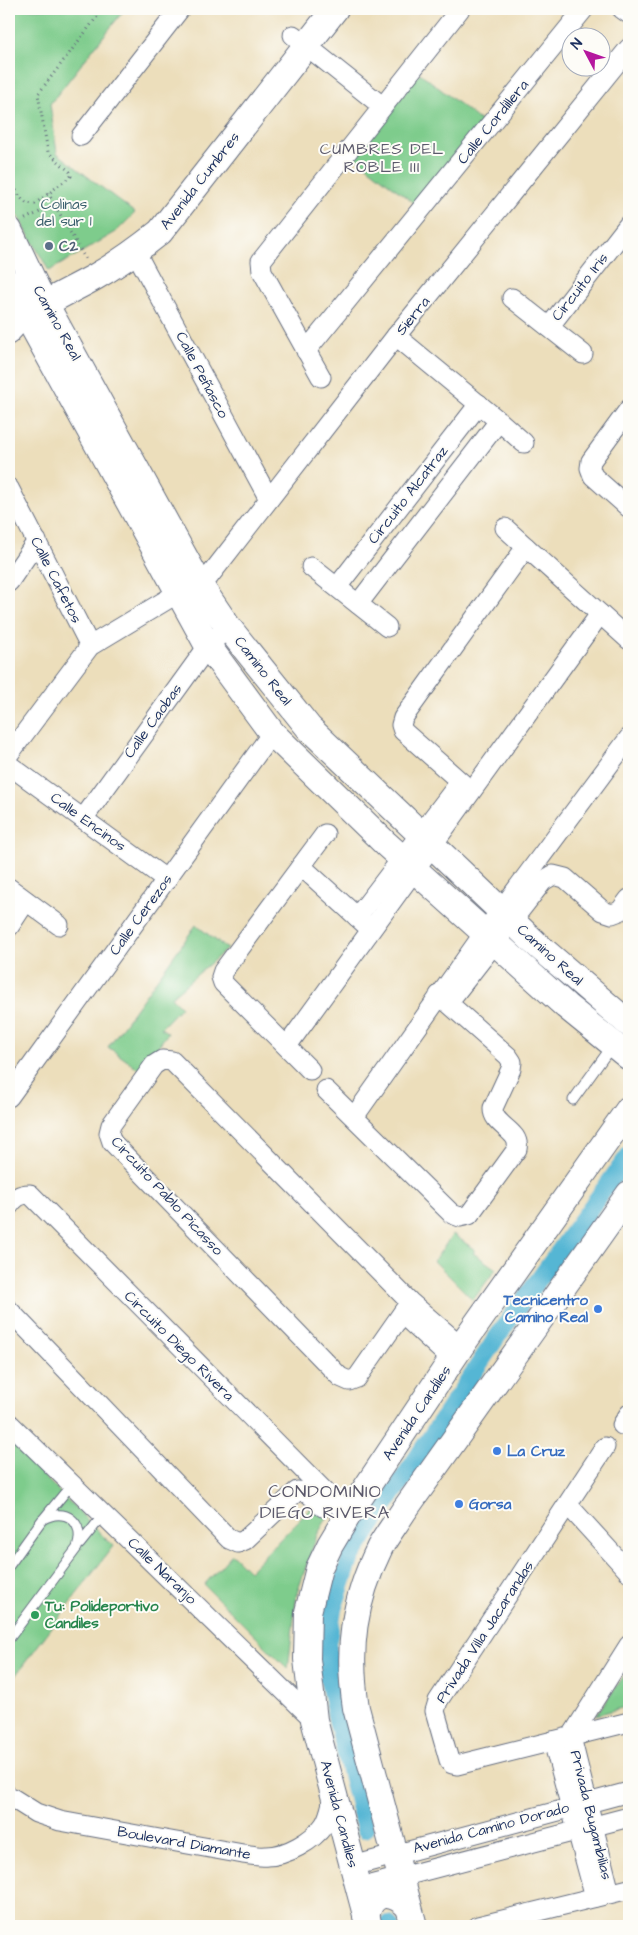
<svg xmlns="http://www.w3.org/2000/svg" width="638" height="1935" font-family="'Architects Daughter',sans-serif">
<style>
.green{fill:#7ecc8c;stroke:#4c7e75}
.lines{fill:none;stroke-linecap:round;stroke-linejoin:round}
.canal{stroke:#55b6d4;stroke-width:18}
.lane-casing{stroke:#646c7f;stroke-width:11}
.street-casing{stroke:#646c7f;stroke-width:21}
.secondary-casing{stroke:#646c7f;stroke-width:28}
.path{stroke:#646c7f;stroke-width:3;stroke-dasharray:1 4;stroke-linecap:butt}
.lane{stroke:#fff;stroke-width:9}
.street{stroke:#fff;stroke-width:19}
.secondary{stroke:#fff;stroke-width:26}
.service-dot{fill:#5c6f8a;stroke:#fdfcf7;stroke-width:2}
.shop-dot{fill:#3f7fe0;stroke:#fdfcf7;stroke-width:2}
.leisure-dot{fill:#2e9e5b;stroke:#fdfcf7;stroke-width:2}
.labels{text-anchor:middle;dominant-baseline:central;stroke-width:4;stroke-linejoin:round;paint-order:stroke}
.street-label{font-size:15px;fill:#1b2f5e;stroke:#fdfcf7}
.park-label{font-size:15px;fill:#395e6c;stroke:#fdfcf7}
.service-label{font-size:15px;font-weight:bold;fill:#4e5e75;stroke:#fdfcf7;text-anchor:start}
.shop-label{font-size:15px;font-weight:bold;fill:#366cbe;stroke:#fdfcf7;text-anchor:start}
.leisure-label{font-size:15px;font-weight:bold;fill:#27864d;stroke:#fdfcf7;text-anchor:start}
.neighbourhood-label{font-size:16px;letter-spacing:1px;fill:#5b596b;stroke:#fdfcf7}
.quarter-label{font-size:18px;letter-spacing:1px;fill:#5b596b;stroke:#fdfcf7}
</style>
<rect width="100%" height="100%" fill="#fdfcf7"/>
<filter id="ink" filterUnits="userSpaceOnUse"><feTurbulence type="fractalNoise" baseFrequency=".02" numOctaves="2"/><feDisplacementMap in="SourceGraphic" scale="10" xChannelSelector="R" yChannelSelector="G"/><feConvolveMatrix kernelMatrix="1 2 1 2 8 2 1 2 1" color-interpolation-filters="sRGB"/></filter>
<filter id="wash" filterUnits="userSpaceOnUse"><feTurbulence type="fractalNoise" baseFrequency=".0096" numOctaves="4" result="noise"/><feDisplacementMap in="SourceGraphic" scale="20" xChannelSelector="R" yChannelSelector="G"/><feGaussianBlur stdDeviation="1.12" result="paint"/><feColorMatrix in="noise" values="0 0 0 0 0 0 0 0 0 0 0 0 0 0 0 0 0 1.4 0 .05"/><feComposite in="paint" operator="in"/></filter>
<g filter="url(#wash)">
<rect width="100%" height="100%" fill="#ecdebb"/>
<!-- green -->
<g class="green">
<polygon points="9,9 125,9 50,104 57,153 135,213 116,232 49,271 9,200"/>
<polygon points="420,73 482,122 416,205 354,156"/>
<polygon points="196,925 227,949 171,997 181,1007 161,1028 168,1033 140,1070 108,1047"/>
<polygon points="453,1234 475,1250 473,1253 496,1269 473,1300 434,1261"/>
<polygon points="9,1441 113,1546 9,1684"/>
<polygon points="313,1506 327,1518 317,1535 297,1593 288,1669 204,1585 232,1554 249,1571"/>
<polygon points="629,1669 629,1706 596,1715"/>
</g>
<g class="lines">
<!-- canal -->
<g class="canal">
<polyline points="365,1829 336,1716 328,1677 328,1642 333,1609 351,1557 497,1337 629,1155"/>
<polyline points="389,1924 390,1926"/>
</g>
</g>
</g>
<g filter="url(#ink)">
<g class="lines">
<!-- lane casing -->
<g class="lane-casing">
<g id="lane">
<polyline points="573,1100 612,1046"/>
<polyline points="44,1518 72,1484"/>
<polyline points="80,1544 104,1514"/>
<path d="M 9,1566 L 42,1520 C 65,1506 86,1522 77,1548 L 9,1639"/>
</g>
</g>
<!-- street casing -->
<g class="street-casing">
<g id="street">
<polyline points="622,9 629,14"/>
<polyline points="293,35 382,106"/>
<polyline points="81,136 180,9"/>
<polyline points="135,251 269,499"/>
<polyline points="512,298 583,354"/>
<polyline points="549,327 629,224"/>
<polyline points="9,335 27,315"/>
<polyline points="396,336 499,421 524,443"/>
<polyline points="306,351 584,9"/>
<polyline points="321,377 262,271 261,261 460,9"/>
<polyline points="629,409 591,461 590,468 593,476 629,508"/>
<polyline points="9,488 90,646"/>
<polyline points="505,528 629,640"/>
<polyline points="311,567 387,627"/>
<polyline points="9,582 37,541"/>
<polyline points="201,587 396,336 629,48"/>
<polyline points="337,587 479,404"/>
<polyline points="358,604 499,421"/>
<polyline points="9,754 90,646 178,593"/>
<polyline points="9,765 167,880"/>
<polyline points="471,791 403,731 401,725 403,718 526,547"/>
<polyline points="83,819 208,646 228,627"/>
<polyline points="301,866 367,926"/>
<polyline points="9,888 59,925"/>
<polyline points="357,917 460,782"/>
<polyline points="9,927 26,901"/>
<polyline points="454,995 543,881 553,875 565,878 603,911 612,914 620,911 629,899"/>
<polyline points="287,1046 600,614"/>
<polyline points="310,1070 223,983 221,977 223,971 325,834"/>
<path d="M 326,1090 L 452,1214 L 460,1217 L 469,1215 L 517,1149 C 521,1130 492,1126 493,1108 L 511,1069 L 512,1062 L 508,1056 L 439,995"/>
<polyline points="9,1097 272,733"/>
<polyline points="354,1117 484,933 629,738"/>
<path d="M 9,1206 C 15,1198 19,1194 30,1194 L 348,1515"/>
<polyline points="410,1302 357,1378 349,1381 340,1377 112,1142 109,1133 111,1125 154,1065 162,1060 172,1061 410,1302 461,1346"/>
<polyline points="9,1310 229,1539 238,1543 245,1540 297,1491 307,1492 323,1507"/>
<polyline points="402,1314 452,1360"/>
<polyline points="9,1423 314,1720"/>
<polyline points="622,1425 629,1414"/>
<polyline points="605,1447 438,1701 435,1711 449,1760 452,1764 457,1765 629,1722"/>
<polyline points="568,1505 629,1572"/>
<polyline points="553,1741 595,1897"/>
<path d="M 9,1796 L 36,1813 L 60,1821 L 243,1854 C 251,1855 259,1857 267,1856 C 286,1856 313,1841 324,1825 C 330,1816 331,1805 334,1795"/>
<polyline points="353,1866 629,1792"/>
<polyline points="359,1888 629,1817"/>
<polyline points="610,1893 571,1737 629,1645"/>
<polyline points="478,1926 629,1889"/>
</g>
</g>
<!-- secondary casing -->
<g class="secondary-casing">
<g id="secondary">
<polyline points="9,230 37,289 201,587 228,627 309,728 535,943 629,1024"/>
<polyline points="9,283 208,646 272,733 386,844 566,1006 629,1057"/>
<path d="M 30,313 C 51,299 74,289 95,277 C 118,264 140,248 160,232 L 335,9"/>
<path d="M 366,1916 C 372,1890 391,1890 408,1906"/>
<polyline points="369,1926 314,1720 307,1659 308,1612 319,1568 330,1545 348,1515 461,1346 629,1109"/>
<path d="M 414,1926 L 356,1708 C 347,1649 353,1602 380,1547 C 387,1535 396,1523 403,1512 L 629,1194"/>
</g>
</g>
<!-- path -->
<g class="path">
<polyline points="9,177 20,197 26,203 35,204 71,176 70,172 48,152 38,94 103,9"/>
<polyline points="48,193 86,260"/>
<polyline points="25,219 55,205"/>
</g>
<!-- lane -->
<use href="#lane" class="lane"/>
<!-- street -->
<use href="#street" class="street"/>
<!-- secondary -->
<use href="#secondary" class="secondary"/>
</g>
</g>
<!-- markers -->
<circle class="service-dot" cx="49" cy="246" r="5"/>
<g class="shop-dot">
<circle cx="598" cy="1309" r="5"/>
<circle cx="497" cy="1451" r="5"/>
<circle cx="459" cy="1504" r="5"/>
</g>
<circle class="leisure-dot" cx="35" cy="1615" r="5"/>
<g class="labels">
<!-- street labels -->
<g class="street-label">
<text transform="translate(493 122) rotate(-51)">Calle Cordillera</text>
<text transform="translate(200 181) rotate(-52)">Avenida Cumbres</text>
<text transform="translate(580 287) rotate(-52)">Circuito Iris</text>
<text transform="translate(413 316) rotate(-51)">Sierra</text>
<text transform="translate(57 323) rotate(61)">Camino Real</text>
<text transform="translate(202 375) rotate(62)">Calle Peñasco</text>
<text transform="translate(408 495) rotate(-52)">Circuito Alcatraz</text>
<text transform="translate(56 580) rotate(63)">Calle Cafetos</text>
<text transform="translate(263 671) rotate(52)">Camino Real</text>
<text transform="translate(153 721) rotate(-54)">Calle Caobas</text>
<text transform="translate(88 822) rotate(36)">Calle Encinos</text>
<text transform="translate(141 915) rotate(-54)">Calle Cerezos</text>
<text transform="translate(550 955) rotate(42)">Camino Real</text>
<text transform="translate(167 1196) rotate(47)">Circuito Pablo Picasso</text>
<text transform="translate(179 1346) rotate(45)">Circuito Diego Rivera</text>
<text transform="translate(417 1413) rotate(-56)">Avenida Candiles</text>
<text transform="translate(162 1571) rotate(44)">Calle Naranjo</text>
<text transform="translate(485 1632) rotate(-57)">Privada Villa Jacarandas</text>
<text transform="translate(339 1814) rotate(75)">Avenida Candiles</text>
<text transform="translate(591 1815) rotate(76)">Privada Bugambilias</text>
<text transform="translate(491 1828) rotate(-15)">Avenida Camino Dorado</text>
<text transform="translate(184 1843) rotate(10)">Boulevard Diamante</text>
</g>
<!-- park labels -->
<g class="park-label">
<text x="64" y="204">Colinas<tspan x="64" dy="17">del sur 1</tspan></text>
</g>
<!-- service labels -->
<g class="service-label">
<text x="59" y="246">C2</text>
</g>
<!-- shop labels -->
<g class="shop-label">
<text x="588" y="1300" text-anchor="end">Tecnicentro<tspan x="588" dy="17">Camino Real</tspan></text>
<text x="507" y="1451">La Cruz</text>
<text x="469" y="1504">Gorsa</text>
</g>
<!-- leisure labels -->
<g class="leisure-label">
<text x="45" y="1606">Tu: Polideportivo<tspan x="45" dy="17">Candiles</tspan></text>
</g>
<!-- neighbourhood labels -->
<g class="neighbourhood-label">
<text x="382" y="149">CUMBRES DEL<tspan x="382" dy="18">ROBLE III</tspan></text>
</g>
<!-- quarter labels -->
<g class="quarter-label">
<text x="325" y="1491">CONDOMINIO<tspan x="325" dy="21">DIEGO RIVERA</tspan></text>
</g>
</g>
<!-- margin -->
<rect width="638" height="1935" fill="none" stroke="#fdfcf7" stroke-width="30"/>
<!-- north arrow -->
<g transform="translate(586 52) rotate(311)"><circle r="24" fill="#fdfcf7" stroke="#a3aaba"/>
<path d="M0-4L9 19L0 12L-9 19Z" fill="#b5179e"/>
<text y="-8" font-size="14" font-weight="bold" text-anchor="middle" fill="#1b2f5e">N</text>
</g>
</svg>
